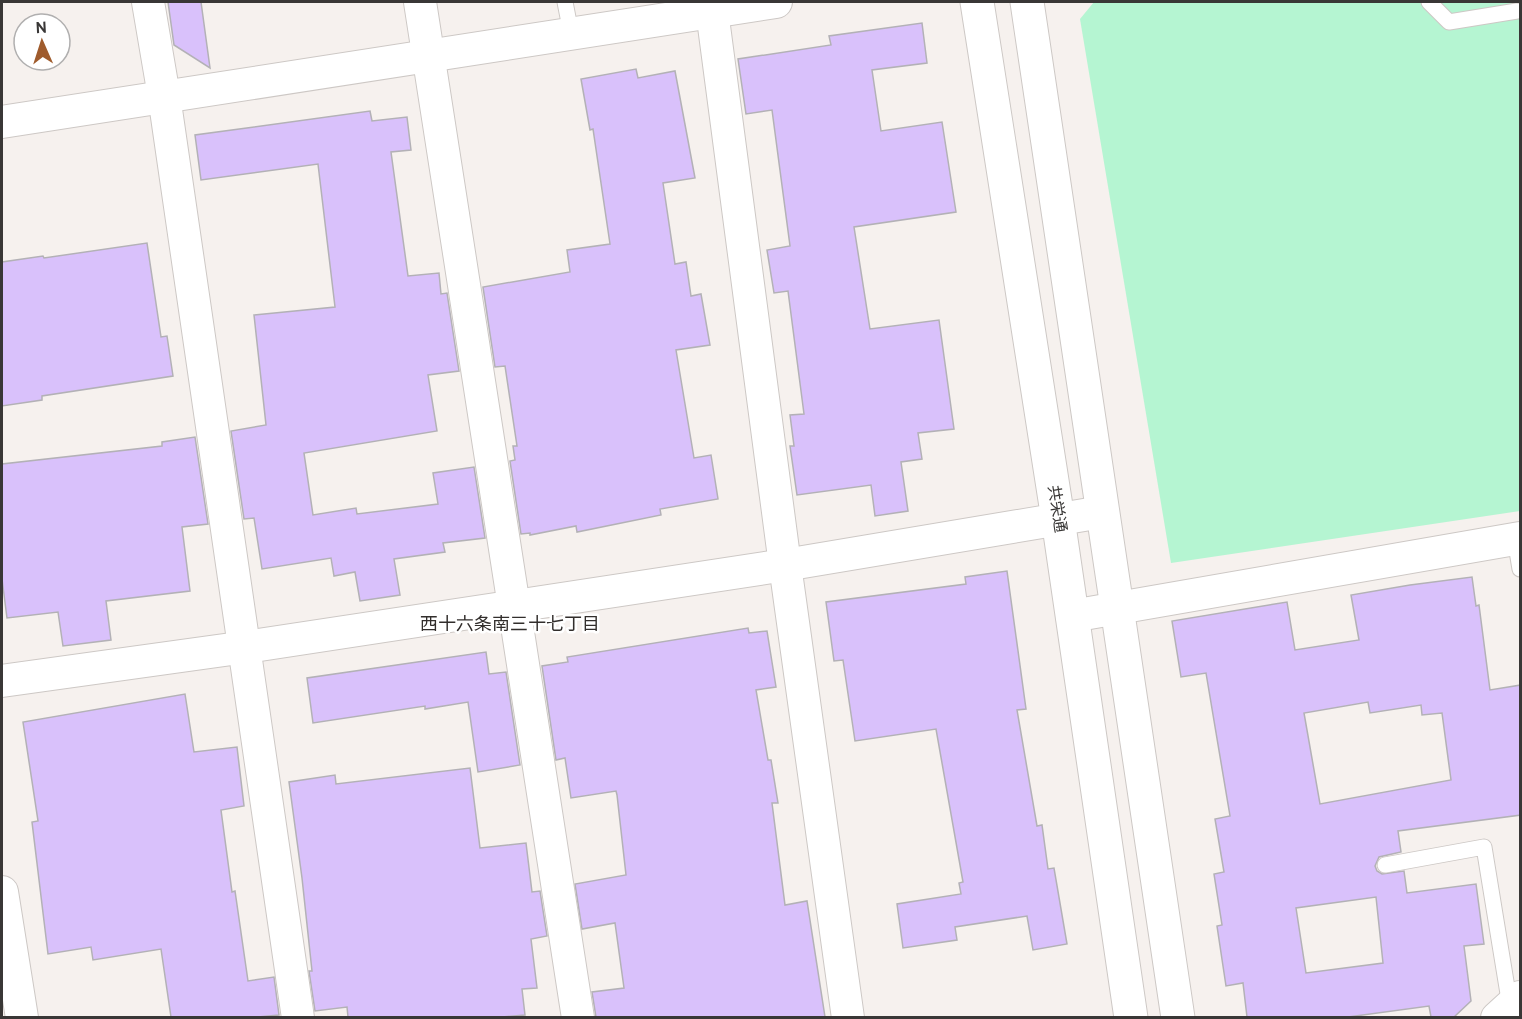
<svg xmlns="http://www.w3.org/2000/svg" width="1522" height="1019" font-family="Overpass,'Noto Sans JP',sans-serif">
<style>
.green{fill:#b5f5d2}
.building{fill:#d9c1fb;stroke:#b3b1b6;stroke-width:1.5;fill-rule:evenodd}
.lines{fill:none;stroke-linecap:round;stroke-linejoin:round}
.lane-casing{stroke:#cdc8c5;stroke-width:17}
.street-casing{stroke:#cdc8c5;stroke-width:34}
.secondary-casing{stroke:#cdc8c5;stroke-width:35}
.lane{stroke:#fff;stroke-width:15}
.street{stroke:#fff;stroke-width:32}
.secondary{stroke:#fff;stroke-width:33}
.labels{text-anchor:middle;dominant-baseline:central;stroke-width:5;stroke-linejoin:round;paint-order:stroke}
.street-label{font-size:16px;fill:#393736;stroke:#fff}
.neighbourhood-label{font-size:18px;fill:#322e2c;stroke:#fff}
</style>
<rect width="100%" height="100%" fill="#f6f1ee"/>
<!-- green -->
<polygon class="green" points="1094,2 1520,2 1520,511 1171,563 1080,19"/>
<!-- building -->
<g class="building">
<polygon points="168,2 201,2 210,68 174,45"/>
<polygon points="922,23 927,63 872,70 881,131 942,122 956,212 854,227 870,329 939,320 954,429 918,433 922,459 901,462 908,511 875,516 871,485 797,495 790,446 794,446 790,415 804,414 788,291 774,293 767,250 790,246 772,110 746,114 738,59 831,45 829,36"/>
<polygon points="636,69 638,78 675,71 695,178 663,183 675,264 686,262 691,296 701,294 710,345 676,350 694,458 711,455 718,499 660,509 661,515 577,532 576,526 530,535 530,533 521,534 510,461 515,460 513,446 517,446 505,366 495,367 483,287 570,272 567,250 610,244 593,129 590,130 581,79"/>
<polygon points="370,111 372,121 407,117 411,150 391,152 408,276 439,273 441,294 447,293 459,371 428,375 437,431 304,453 313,515 356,508 357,514 438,504 433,473 474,467 485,538 443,543 445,552 394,559 400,595 360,601 355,572 334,576 331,558 262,569 254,518 244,519 231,431 266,425 254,315 335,307 318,164 201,180 195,135"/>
<polygon points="147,243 161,337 167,336 173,376 42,396 42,400 2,406 2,262 43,256 44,258"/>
<polygon points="195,437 208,524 182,527 190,591 106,601 111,640 63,646 58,612 7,618 2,579 2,464 162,446 162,442"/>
<polygon points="1007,571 1026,709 1017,710 1037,826 1042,825 1048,869 1054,868 1067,944 1033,950 1027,916 955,927 957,940 903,948 897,904 961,894 959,883 963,882 936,729 855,741 843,660 834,661 826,602 966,584 965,577"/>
<path d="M 1472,577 L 1476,606 L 1479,605 L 1490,690 L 1521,685 L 1521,815 L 1398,831 L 1401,852 L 1379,857 L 1375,866 L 1377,871 L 1382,874 L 1404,871 L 1407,893 L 1476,884 L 1484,944 L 1464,946 L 1471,1001 L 1454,1017 L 1431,1017 L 1429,1006 L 1348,1017 L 1247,1017 L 1243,983 L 1226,986 L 1217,926 L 1222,925 L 1214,874 L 1224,872 L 1215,819 L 1230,816 L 1206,673 L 1181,677 L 1172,621 L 1287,602 L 1295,650 L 1359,640 L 1351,595 L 1410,585 ZM 1368,702 L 1370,713 L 1421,705 L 1422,715 L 1442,713 L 1451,780 L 1320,804 L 1304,713 ZM 1376,897 L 1383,963 L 1306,973 L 1296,908 Z"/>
<polygon points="748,628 749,633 767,631 776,687 756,690 768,760 771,760 778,803 772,803 785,905 807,901 825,1017 596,1017 592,992 624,988 615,923 582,929 575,884 626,875 617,795 616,791 571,798 565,758 556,760 542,666 568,662 567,657"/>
<polygon points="486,652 489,674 506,672 520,765 478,772 468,702 425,709 425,706 313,723 307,678"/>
<polygon points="185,694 194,752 237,747 244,806 221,810 232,892 235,891 248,981 274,977 279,1015 258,1017 171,1017 161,949 93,960 91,947 48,954 32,822 38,821 23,722"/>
<polygon points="470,768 480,848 526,843 532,892 540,891 547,936 531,939 537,988 522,989 525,1015 502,1017 348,1017 347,1007 315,1011 309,971 312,971 302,878 289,782 335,775 336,784"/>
</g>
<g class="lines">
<!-- lane casing -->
<g class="lane-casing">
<g id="lane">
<polyline points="565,2 571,33"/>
<polyline points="1429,2 1449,22 1517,11"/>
<polyline points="1515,539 1520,569"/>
<polyline points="1385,865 1484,847 1510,1006"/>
</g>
</g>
<!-- street casing -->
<g class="street-casing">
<g id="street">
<polyline points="148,2 164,96 298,1018"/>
<polyline points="420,2 578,1018"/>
<polyline points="712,11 785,565 848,1018"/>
<polyline points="2,122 776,2"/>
<polyline points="1072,616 1520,538"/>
<polyline points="2,681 246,647 785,565 1102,512"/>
<polyline points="2,892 22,1018"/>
<polyline points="1497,1018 1520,997"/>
</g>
</g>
<!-- secondary casing -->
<g class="secondary-casing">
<g id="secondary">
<polyline points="977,2 1058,519 1131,1018"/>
<polyline points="1027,2 1178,1018"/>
</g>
</g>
<!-- lane -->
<use href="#lane" class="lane"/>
<!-- street -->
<use href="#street" class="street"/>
<!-- secondary -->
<use href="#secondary" class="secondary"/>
</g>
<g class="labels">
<!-- street labels -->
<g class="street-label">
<text transform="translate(1056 509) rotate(81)">共栄通</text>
</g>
<!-- neighbourhood labels -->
<g class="neighbourhood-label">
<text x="510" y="625">西十六条南三十七丁目</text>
</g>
</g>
<!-- border -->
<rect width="1522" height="1019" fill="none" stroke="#393736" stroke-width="6"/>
<!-- north arrow -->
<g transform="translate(42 42) rotate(357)"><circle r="28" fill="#ffffff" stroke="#b0afaf" stroke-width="1.5"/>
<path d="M0-4.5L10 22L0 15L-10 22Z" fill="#9f5b2c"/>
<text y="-9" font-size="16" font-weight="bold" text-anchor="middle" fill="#393736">N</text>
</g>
</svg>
